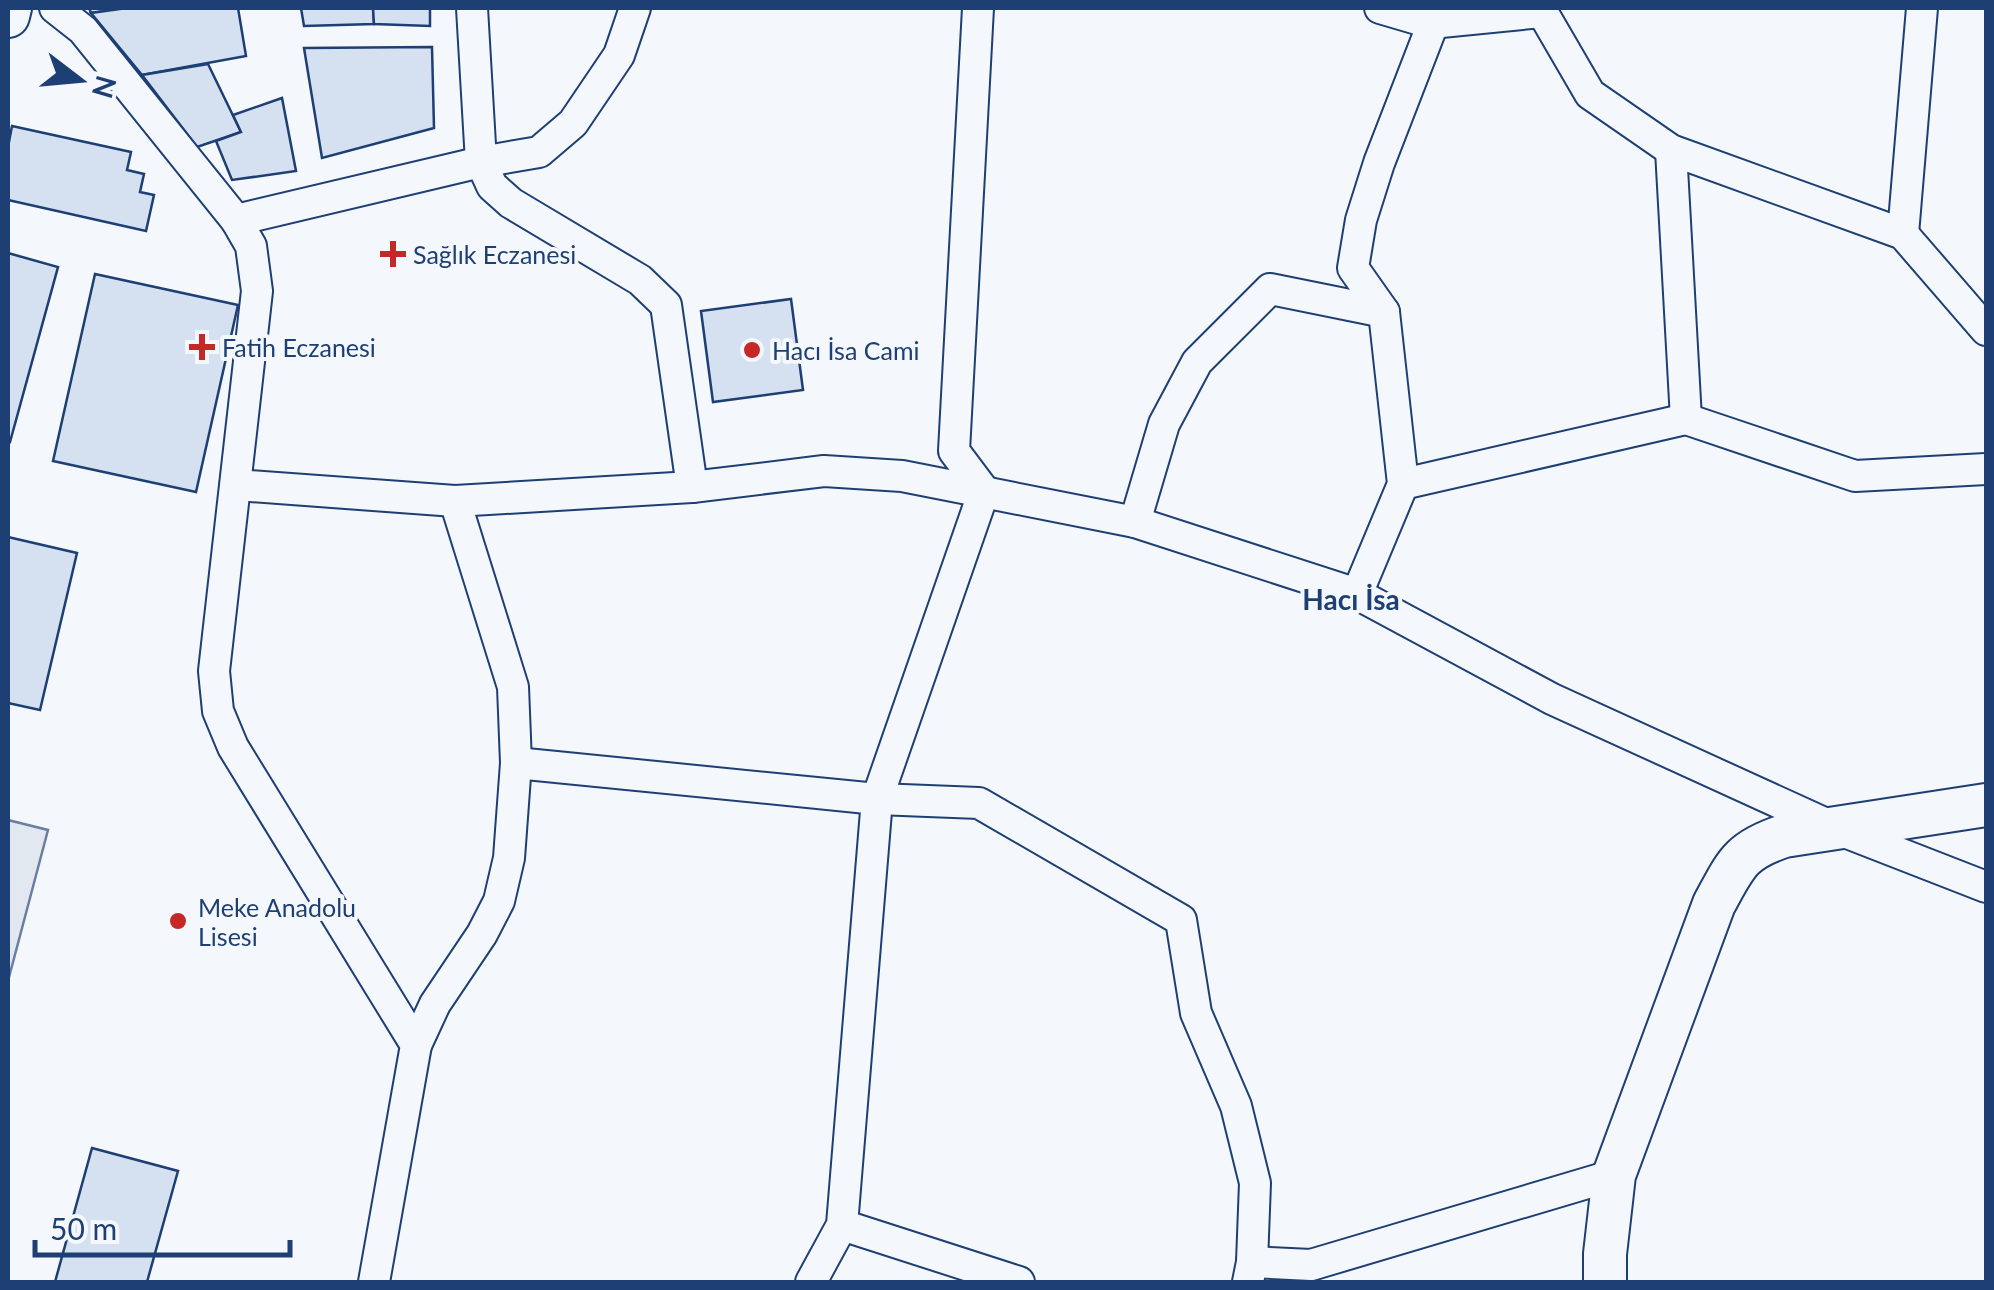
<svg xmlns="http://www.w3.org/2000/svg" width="1994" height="1290" font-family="Lato,sans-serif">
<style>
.parking{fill:#e3e8f0;stroke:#687fa3;stroke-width:2.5}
.building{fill:#d5e0f0;stroke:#1d3f73;stroke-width:2.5}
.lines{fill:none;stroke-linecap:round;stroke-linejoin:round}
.street-casing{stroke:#1d3f73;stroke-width:34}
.secondary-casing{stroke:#1d3f73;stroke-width:46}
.street{stroke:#f4f7fb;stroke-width:30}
.secondary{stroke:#f4f7fb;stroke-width:42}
.poi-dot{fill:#c62828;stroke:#f4f7fb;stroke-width:4}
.labels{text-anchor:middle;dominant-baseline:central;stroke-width:8;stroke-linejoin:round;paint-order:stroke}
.poi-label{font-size:25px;fill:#1d3f73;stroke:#f4f7fb;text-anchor:start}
.neighbourhood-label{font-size:28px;font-weight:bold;fill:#1d3f73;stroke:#f4f7fb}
</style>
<rect width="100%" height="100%" fill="#f4f7fb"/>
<!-- parking -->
<polygon class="parking" points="8,820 48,830 8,981"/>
<!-- building -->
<g class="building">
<polygon points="89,8 127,8 91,13"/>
<polygon points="127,8 238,8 246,56 142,75 91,13"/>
<polygon points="301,8 373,8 374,24 304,26"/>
<polygon points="373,8 430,8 430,26 374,24"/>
<polygon points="432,47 434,128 322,158 304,48"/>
<polygon points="208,64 241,132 197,147 142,75"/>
<polygon points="282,98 296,171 232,180 216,141 241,132 233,115"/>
<polygon points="12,126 131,152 127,170 144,174 140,192 154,195 146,231 8,200 8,147"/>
<polygon points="8,253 58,267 10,442 8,441"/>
<polygon points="95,274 238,305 196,492 53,461"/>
<polygon points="791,299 803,390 713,402 701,311"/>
<polygon points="8,537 77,553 40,710 8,703"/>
<polygon points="92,1148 178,1171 147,1282 55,1282"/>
</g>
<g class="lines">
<!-- street casing -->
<g class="street-casing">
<g id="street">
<polyline points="55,8 83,30 236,220 251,246 257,291 214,671 218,711 233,747 416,1045 374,1282"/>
<polyline points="472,8 481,162 539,152 573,123 619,55 635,8"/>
<polyline points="1380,8 1431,23 1542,12"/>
<polyline points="1540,8 1590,94 1671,150 1903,234 1986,330"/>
<polyline points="1671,150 1686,419"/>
<polyline points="236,220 481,162 492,186 511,203 640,280 666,305 692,487"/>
<polyline points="1903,234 1922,8"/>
<polyline points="1403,484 1686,419 1855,476 1986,469"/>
<polyline points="236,485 455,501 692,487 824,471 902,476 1135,522 1357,594 1552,699 1837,829 1986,887"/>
<polyline points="1135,522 1164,424 1197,362 1270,289 1384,312"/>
<polyline points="1357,594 1403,484 1384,312 1353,268 1361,220 1379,163 1439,8"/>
<polyline points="516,763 877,799 979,803 1181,920 1196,1013 1236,1106 1255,1183 1252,1262 1248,1282"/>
<polyline points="416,1045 435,1004 482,934 499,901 509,858 516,763 513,687 455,501"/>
<polyline points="842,1225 1019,1282"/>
<polyline points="1252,1262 1311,1265 1614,1175"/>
<polyline points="811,1282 842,1225 877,799 984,491 954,451 978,8"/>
</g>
</g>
<!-- secondary casing -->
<g class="secondary-casing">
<g id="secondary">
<polyline points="8,16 10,8"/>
<path d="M 1605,1282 L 1605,1254 L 1614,1175 L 1714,904 C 1736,864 1739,851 1784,836 L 1986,805"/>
</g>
</g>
<!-- street -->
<use href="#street" class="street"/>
<!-- secondary -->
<use href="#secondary" class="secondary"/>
</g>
<!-- markers -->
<g class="poi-dot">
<path d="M388 239h10v10h10v10h-10v10h-10v-10h-10v-10h10z"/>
<path d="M197 332h10v10h10v10h-10v10h-10v-10h-10v-10h10z"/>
<circle cx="752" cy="350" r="10"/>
<circle cx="178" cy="921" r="10"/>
</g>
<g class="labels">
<!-- poi labels -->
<g class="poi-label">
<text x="413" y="254">Sağlık Eczanesi</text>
<text x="222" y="347">Fatih Eczanesi</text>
<text x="772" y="350">Hacı İsa Cami</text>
<text x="198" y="907">Meke Anadolu<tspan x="198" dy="29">Lisesi</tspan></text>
</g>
<!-- neighbourhood labels -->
<g class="neighbourhood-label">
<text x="1351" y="599">Hacı İsa</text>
</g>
</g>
<!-- border -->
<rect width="1994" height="1290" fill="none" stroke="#1d3f73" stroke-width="20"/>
<!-- north arrow -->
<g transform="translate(80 80) rotate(106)" stroke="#f4f7fb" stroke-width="8" paint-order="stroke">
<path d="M0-8L18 38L0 25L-18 38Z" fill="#1d3f73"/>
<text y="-15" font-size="28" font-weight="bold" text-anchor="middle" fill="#1d3f73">N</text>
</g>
<!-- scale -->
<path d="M35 1240v15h255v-15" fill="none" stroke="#1d3f73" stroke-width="5"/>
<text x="50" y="1240" font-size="30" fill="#1d3f73" stroke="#f4f7fb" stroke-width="8" paint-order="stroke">50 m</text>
</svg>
